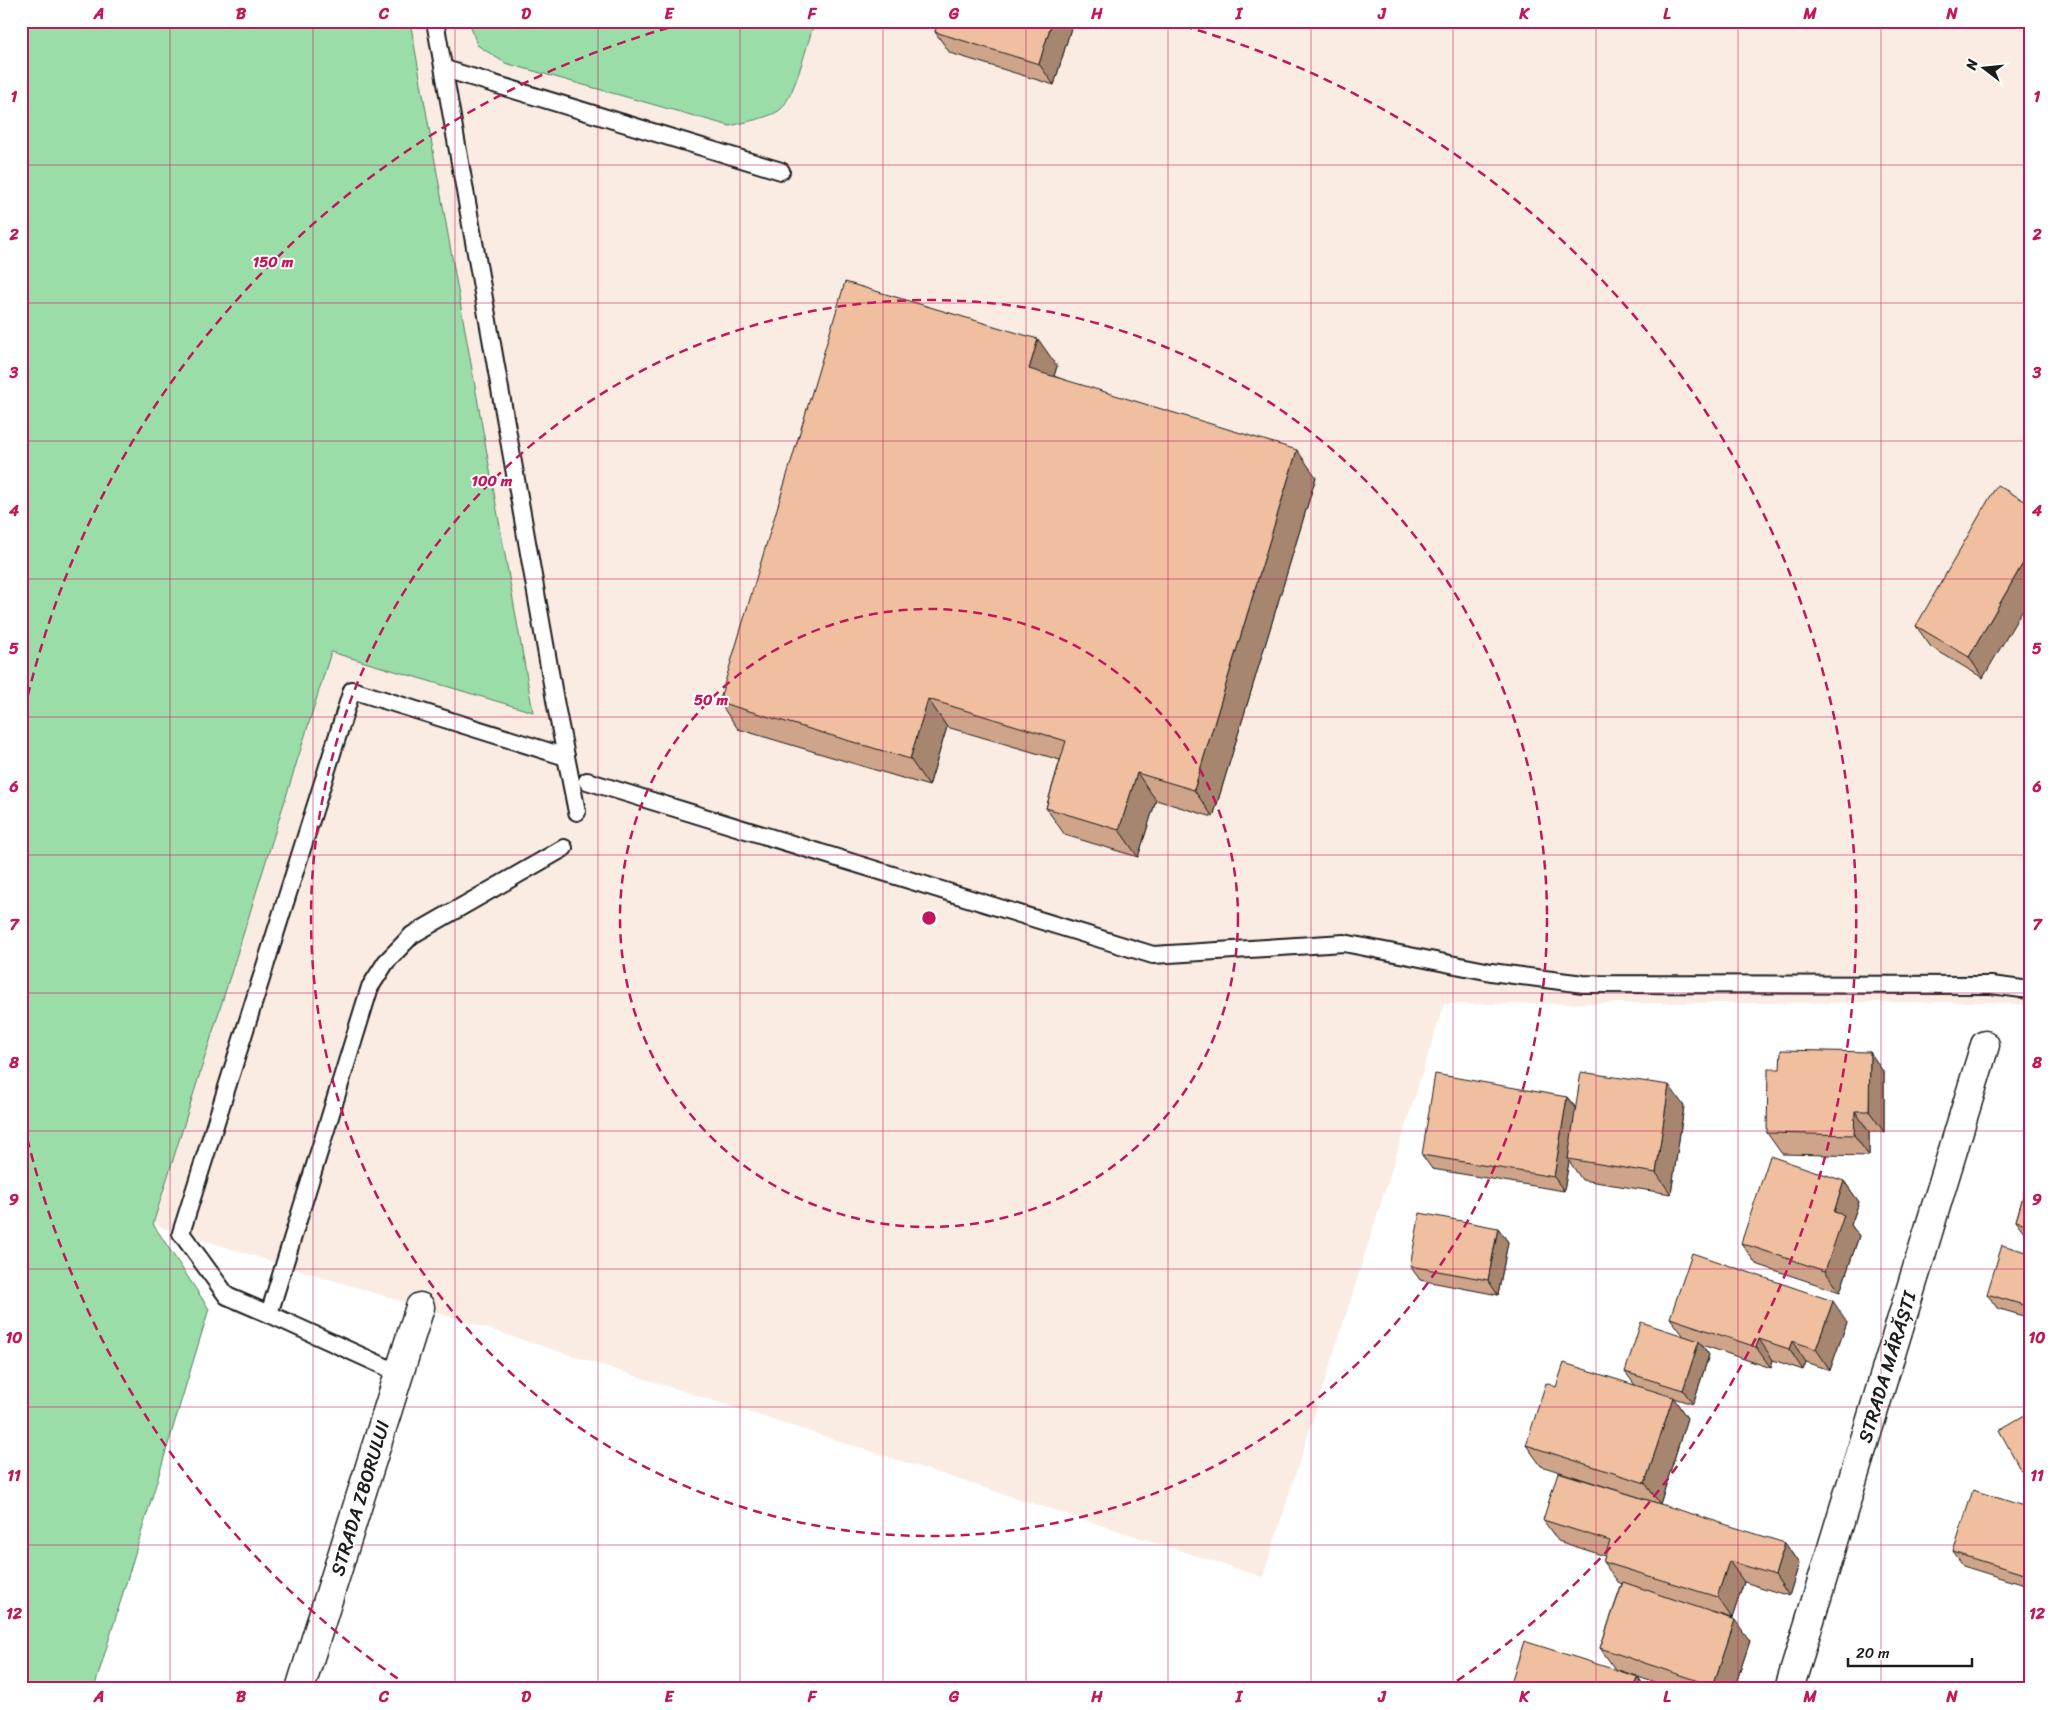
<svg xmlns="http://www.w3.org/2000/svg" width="2051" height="1710" font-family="Sriracha,sans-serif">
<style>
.built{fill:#faece2}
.green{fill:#9adda9;stroke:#5b7c62}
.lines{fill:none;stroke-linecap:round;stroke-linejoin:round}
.service-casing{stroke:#1c1c1c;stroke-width:20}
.minor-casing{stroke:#1c1c1c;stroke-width:31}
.service{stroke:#fff;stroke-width:16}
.minor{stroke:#fff;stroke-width:28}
.wall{fill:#cea48a;stroke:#1c1c1c}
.shaded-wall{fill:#a78670;stroke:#1c1c1c}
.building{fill:#efbfa0;stroke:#1c1c1c}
.grid{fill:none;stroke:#c2185b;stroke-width:1;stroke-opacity:0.55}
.ring{fill:none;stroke:#c2185b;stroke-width:2.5;stroke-dasharray:9 6}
.labels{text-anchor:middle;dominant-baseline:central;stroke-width:4;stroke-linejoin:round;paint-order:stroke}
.street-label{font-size:19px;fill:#1c1c1c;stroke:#fff}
.centre{fill:#c2185b;stroke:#fff;stroke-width:2.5}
.ring-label{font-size:15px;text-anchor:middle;font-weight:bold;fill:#c2185b;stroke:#fff;stroke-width:4;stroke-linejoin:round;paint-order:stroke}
.neatline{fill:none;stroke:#c2185b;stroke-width:2}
.grid-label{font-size:16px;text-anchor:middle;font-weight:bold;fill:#c2185b}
</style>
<rect width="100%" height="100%" fill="#fff"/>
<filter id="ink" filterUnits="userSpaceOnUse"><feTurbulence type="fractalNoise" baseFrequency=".02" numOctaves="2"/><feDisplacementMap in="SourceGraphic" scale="10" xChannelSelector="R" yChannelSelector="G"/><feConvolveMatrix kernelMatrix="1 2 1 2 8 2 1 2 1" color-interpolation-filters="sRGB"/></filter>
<g filter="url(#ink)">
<!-- built -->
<polygon class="built" points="21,21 2030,21 2030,1005 1987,1002 1444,1004 1263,1577 420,1307 21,1184"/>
<!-- green -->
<g class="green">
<polygon points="21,21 410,21 533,712 331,652 153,1224 209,1309 94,1689 21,1689"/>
<path d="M 469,21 L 815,21 C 807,43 796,93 781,109 C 773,117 741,123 730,126 L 505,63 L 477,45 Z"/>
</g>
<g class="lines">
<!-- service casing -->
<g class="service-casing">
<g id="service">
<polyline points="435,21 556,706 577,812"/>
<polyline points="445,69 781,171"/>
<polyline points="587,781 1153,955 1344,943 1491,972 1583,984 1991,985 2030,990"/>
<polyline points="269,1314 227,1296 181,1233 352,690 566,757"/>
<polyline points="399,1373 269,1314 370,987 386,962 412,935 564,848"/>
</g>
</g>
<!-- minor casing -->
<g class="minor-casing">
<g id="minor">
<polyline points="300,1689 420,1307"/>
<polyline points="1789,1689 1985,1045"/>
</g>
</g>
<!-- service -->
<use href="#service" class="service"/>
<!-- minor -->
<use href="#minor" class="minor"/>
</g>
<!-- wall -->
<g class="wall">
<polygon points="938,21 1073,21 1054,85 950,53 935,32"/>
<polygon points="1057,366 1054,376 1316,477 1213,817 1156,800 1138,857 1065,835 1046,808 1060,760 947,727 929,786 738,729 719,702"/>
<polygon points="2030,504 1983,678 1931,647 1916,626"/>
<polygon points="1870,1052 1884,1073 1884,1132 1869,1132 1869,1156 1782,1154 1767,1133 1780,1069"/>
<polygon points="1567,1097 1576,1108 1684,1106 1671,1194 1582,1180 1569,1161 1564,1191 1432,1169 1422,1155"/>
<polygon points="2030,1172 2030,1236 2026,1235 2016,1221"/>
<polygon points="1844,1181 1859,1202 1851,1225 1859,1236 1840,1292 1756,1264 1741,1243"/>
<polygon points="1498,1228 1508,1242 1498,1295 1420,1280 1410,1266"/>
<polygon points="2030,1253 2030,1318 1997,1308 1987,1294"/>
<polygon points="1670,1318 1847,1322 1830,1370 1806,1362 1803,1370 1773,1360 1771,1368 1702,1345 1709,1355 1693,1404 1673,1398 1687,1418 1660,1504 1541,1466 1526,1445 1556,1387 1635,1385 1625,1372 1683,1335"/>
<polygon points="2030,1412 2030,1482 2021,1470"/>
<polygon points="2030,1508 2030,1587 1963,1566 1953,1552"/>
<polygon points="1543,1520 1785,1543 1799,1564 1789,1596 1744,1582 1732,1618 1712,1612 1750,1641 1734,1689 1674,1689 1638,1677 1646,1689 1509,1689 1637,1676 1615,1669 1600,1648 1622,1584 1618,1582 1603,1562 1605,1556 1558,1541"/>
</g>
<!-- shaded-wall -->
<g class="shaded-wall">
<polygon points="1052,21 1073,21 1054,85 1039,64"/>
<polygon points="1038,339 1057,366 1048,396 1029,369"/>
<polygon points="1297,450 1316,477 1213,817 1194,790"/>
<polygon points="2030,551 2030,597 1983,678 1969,657"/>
<polygon points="928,699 947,727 929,786 910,759"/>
<polygon points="1137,773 1156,800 1138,857 1119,830"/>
<polygon points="1870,1052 1884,1073 1884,1132 1869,1111"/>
<polygon points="1669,1085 1684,1106 1671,1194 1656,1173"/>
<polygon points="1567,1097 1577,1111 1568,1159 1569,1161 1564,1191 1554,1177"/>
<polygon points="1855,1111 1869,1132 1869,1156 1854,1135"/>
<polygon points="1844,1181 1859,1202 1851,1225 1859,1236 1840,1292 1825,1271 1834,1212"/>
<polygon points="1498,1228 1508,1242 1498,1295 1488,1280"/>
<polygon points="1833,1301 1847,1322 1830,1370 1816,1349"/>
<polygon points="1759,1339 1773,1360 1771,1368 1756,1347"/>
<polygon points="1699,1341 1709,1355 1693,1404 1683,1390"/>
<polygon points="1792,1341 1806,1362 1803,1370 1789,1349"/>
<polygon points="1673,1397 1687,1418 1660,1504 1645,1483"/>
<polygon points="1785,1543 1799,1564 1789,1596 1775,1575"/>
<polygon points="1729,1561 1744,1582 1732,1618 1717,1597"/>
<polygon points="1735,1620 1750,1641 1734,1689 1715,1689 1713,1686"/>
<polygon points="1638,1677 1646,1689 1634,1689"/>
</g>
<!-- building -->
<g class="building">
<polygon points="938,21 1052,21 1039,64 935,32"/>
<polygon points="845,282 1038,339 1029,369 1297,450 1194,790 1137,773 1119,830 1046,808 1066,741 928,699 910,759 719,702"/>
<polygon points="1997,485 2030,504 2030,551 1969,657 1916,626"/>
<polygon points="1781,1050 1870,1052 1869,1111 1855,1111 1854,1135 1767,1133 1768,1069 1780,1069"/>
<polygon points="1581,1072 1669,1085 1656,1173 1568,1159"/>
<polygon points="1435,1074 1567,1097 1554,1177 1422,1155"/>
<polygon points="1770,1156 1844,1181 1834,1212 1844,1215 1825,1271 1741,1243"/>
<polygon points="2030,1172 2030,1225 2016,1221"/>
<polygon points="1420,1213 1498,1228 1488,1280 1410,1266"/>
<polygon points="2002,1245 2030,1253 2030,1307 1987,1294"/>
<polygon points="1692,1253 1833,1301 1816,1349 1792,1341 1789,1349 1759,1339 1756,1347 1670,1318"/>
<polygon points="1641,1322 1699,1341 1683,1390 1625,1372"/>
<polygon points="1564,1363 1673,1397 1645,1483 1526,1445 1546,1383 1556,1387"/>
<polygon points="2030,1412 2030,1465 2021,1470 1999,1430"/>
<polygon points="1558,1472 1785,1543 1775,1575 1729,1561 1717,1597 1603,1562 1610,1541 1543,1520"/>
<polygon points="1973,1490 2030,1508 2030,1576 1953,1552"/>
<polygon points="1623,1582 1735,1620 1713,1686 1600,1648"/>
<polygon points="1524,1641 1638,1677 1634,1689 1509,1689"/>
</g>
</g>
<!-- grid -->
<path class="grid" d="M 170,21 L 170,1689M 313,21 L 313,1689M 455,21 L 455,1689M 598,21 L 598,1689M 740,21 L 740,1689M 883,21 L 883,1689M 1026,21 L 1026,1689M 1168,21 L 1168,1689M 1311,21 L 1311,1689M 1453,21 L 1453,1689M 1596,21 L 1596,1689M 1738,21 L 1738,1689M 1881,21 L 1881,1689M 21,165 L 2030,165M 21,303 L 2030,303M 21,441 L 2030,441M 21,579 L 2030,579M 21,717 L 2030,717M 21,855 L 2030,855M 21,993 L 2030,993M 21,1131 L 2030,1131M 21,1269 L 2030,1269M 21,1407 L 2030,1407M 21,1545 L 2030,1545"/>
<!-- distance rings -->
<g class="ring">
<circle cx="929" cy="918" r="309"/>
<circle cx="929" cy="918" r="618"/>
<path d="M410 1687A928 928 0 0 1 21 1111M21 725A928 928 0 0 1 689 22M1169 22A928 928 0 0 1 1448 1687"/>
</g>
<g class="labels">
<!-- street labels -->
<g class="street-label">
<text transform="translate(1887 1367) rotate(-73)">STRADA MĂRĂȘTI</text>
<text transform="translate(360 1498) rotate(-73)">STRADA ZBORULUI</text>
</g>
</g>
<circle cx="929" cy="918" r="8" class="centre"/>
<g class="ring-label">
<text x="273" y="267">150 m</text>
<text x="492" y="486">100 m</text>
<text x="711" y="705">50 m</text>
</g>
<!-- margin -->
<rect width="2051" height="1710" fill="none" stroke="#fff" stroke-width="55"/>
<!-- north arrow -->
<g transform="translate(1984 68) rotate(286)" stroke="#ffffff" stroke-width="4" paint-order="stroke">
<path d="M0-4L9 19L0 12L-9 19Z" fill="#1c1c1c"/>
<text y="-8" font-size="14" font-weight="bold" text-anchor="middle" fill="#1c1c1c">N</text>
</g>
<!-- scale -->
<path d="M1848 1658v8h124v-8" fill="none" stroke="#1c1c1c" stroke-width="2.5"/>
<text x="1856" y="1658" font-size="15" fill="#1c1c1c" stroke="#ffffff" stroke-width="4" paint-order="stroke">20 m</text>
<rect x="28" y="28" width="1996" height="1654" class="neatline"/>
<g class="grid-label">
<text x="99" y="19">A</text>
<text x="241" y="19">B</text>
<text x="384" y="19">C</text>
<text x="526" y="19">D</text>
<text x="669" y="19">E</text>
<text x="812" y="19">F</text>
<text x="954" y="19">G</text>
<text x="1097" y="19">H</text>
<text x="1239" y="19">I</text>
<text x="1382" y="19">J</text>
<text x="1524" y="19">K</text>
<text x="1667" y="19">L</text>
<text x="1810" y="19">M</text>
<text x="1952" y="19">N</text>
<text x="14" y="102">1</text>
<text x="2037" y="102">1</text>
<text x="14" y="240">2</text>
<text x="2037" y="240">2</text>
<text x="14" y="378">3</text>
<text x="2037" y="378">3</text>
<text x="14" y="516">4</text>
<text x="2037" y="516">4</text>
<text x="14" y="654">5</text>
<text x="2037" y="654">5</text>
<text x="14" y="792">6</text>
<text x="2037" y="792">6</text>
<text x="14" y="930">7</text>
<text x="2037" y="930">7</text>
<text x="14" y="1068">8</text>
<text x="2037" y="1068">8</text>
<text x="14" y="1205">9</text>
<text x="2037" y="1205">9</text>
<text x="14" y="1343">10</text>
<text x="2037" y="1343">10</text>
<text x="14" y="1481">11</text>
<text x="2037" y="1481">11</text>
<text x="14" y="1619">12</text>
<text x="2037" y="1619">12</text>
<text x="99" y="1702">A</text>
<text x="241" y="1702">B</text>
<text x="384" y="1702">C</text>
<text x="526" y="1702">D</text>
<text x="669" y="1702">E</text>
<text x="812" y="1702">F</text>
<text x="954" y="1702">G</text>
<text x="1097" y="1702">H</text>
<text x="1239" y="1702">I</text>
<text x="1382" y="1702">J</text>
<text x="1524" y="1702">K</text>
<text x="1667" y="1702">L</text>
<text x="1810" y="1702">M</text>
<text x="1952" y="1702">N</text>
</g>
</svg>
